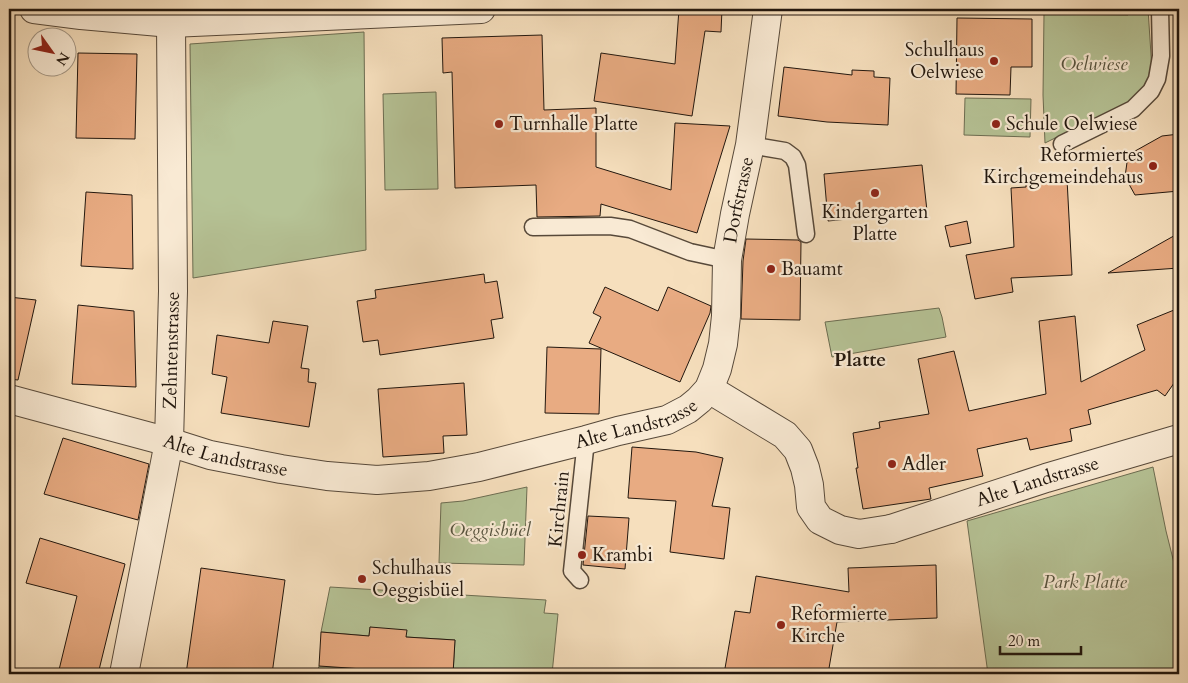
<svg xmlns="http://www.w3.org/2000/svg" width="1188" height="683" font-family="Cardo,serif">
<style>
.green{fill:#b6c396;stroke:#6c6d52}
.building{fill:#e8ab82;stroke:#22170e}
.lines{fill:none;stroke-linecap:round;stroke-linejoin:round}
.service-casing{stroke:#57493a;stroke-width:19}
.minor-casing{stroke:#57493a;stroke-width:30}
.tertiary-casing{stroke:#57493a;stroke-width:30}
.service{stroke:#f9ead4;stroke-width:16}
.minor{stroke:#f9ead4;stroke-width:28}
.tertiary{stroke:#f9ead4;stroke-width:28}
.poi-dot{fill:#8f2418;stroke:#f9ead4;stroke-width:2}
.labels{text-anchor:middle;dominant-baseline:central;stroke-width:4.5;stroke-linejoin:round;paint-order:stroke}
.poi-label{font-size:19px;fill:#22170e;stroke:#f9ead4;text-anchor:start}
.park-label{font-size:19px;font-style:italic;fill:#56533e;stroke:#f9ead4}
.street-label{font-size:19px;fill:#22170e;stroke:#f9ead4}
.neighbourhood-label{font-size:20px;font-weight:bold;fill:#22170e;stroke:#f9ead4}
</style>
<rect width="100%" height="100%" fill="#f6dfbd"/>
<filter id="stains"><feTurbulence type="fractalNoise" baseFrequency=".004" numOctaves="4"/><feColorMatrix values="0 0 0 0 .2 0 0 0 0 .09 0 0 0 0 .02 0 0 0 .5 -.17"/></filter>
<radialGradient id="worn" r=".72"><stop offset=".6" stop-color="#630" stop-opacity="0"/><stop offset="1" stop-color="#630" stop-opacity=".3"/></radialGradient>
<!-- green -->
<g class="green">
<polygon points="1129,9 1148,9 1152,70 1149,81 1132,100 1045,143 1043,95 1044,14 1128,15"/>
<polygon points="364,32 366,250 193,278 190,44"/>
<polygon points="436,92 438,189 385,190 383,94"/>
<polygon points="965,98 1031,99 1030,137 964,135"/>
<polygon points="939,308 942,317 946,337 832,357 825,322"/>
<polygon points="1153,467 1166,531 1179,583 1179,666 1163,674 988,674 967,521"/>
<polygon points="527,487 524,565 439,563 441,503 463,501"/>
<polygon points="330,587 546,600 544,613 558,614 552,674 453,674 455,640 406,637 370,627 369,636 321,632"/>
<polygon points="319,666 437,674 317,674"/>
</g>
<!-- building -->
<g class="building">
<polygon points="679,9 722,9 721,32 705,31 692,116 594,101 601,53 675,64"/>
<polygon points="957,18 1032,19 1032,67 1011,67 1010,95 956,94"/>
<polygon points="542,35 544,110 596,108 596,167 671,190 675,123 730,126 697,233 601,204 600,216 537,217 536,185 455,188 452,72 443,73 442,38"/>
<polygon points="78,53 137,54 135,139 76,138"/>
<polygon points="784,67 852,75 852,70 874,71 874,77 890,78 888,125 827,122 778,116"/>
<polygon points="1179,134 1179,191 1135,195 1125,177 1128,155 1162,136"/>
<polygon points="922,165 927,211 828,221 824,174"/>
<polygon points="1067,179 1072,275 1011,278 1013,292 975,299 966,255 1014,247 1011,188 1026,187 1026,181"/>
<polygon points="86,192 132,195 133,269 81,266"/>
<polygon points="967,221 971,243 950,247 945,226"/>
<polygon points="1179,233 1179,268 1108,273"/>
<polygon points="746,239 798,240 801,242 800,320 741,319 743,261"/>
<polygon points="484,274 485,283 497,281 503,318 491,320 494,338 380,355 378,340 363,342 357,301 376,298 375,290"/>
<polygon points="605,287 658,311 668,287 711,306 710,313 680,382 589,343 601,317 593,313"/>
<polygon points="9,297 36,300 18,380 9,379"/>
<polygon points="78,305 134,311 136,387 72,384"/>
<polygon points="1179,308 1179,376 1165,396 1157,390 1088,410 1091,424 1070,429 1072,441 1030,450 1027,438 977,449 983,476 929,488 931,499 863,509 856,468 858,468 853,433 880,428 879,422 929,414 918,359 954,351 969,411 1046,394 1039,321 1075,316 1081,382 1145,350 1137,325"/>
<polygon points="273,321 308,326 301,368 309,369 308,382 316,383 309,427 221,413 227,377 212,374 217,335 269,343"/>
<polygon points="547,347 601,349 599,414 545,413"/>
<polygon points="464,383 467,435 443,436 444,453 383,457 378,389"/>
<polygon points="63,438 149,464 138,520 44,494"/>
<polygon points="632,447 696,452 723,458 712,506 730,508 724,559 670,552 676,501 628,498"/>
<polygon points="588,516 629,518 625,569 583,565"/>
<polygon points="40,538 125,564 98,674 58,674 77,596 26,583"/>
<polygon points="936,565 937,618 837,622 828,674 724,674 735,611 750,613 756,576 849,592 848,568"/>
<polygon points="201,568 285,580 272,674 186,674"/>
<polygon points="370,627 407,630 406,637 455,640 453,674 437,674 319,666 321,632 369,636"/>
</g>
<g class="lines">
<!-- service casing -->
<g class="service-casing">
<g id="service">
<polyline points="1062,144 1133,109 1151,91 1157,79 1161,56 1160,9"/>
<polyline points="750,145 785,151 793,157 797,165 806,234"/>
<polyline points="533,227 610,226 630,229 690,252 727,260"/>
<polyline points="580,580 572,571 586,440"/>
</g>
</g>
<!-- minor casing -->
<g class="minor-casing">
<g id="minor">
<polyline points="34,9 81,15 171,23 481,9"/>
<polyline points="709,389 785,435 798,450 805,468 809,485 811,507 820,520 840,530 859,534 891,529"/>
<path id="s1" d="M 124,674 L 169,442 L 173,291 L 171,23"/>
</g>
</g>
<!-- tertiary casing -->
<g class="tertiary-casing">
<g id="tertiary">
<path id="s2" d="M 9,399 L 169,442 L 210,455 L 281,469 L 327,476 L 377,480 L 429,476 L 479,467 L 586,440 L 618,431 L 667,420 L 688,409 L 699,400 L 709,389 L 717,369 L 723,344 L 726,316 L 727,260 L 735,214 L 750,145 L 768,9"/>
<path id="s3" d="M 891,529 L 1046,478 L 1179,439"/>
</g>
</g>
<!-- service -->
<use href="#service" class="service"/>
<!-- minor -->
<use href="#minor" class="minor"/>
<!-- tertiary -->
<use href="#tertiary" class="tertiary"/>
</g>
<!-- markers -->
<g class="poi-dot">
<circle cx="994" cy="61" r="5"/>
<circle cx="499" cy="124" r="5"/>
<circle cx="996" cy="124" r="5"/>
<circle cx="1153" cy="166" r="5"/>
<circle cx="875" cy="193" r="5"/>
<circle cx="771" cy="269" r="5"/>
<circle cx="892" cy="464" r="5"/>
<circle cx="582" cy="555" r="5"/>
<circle cx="362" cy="579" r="5"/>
<circle cx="781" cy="625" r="5"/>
</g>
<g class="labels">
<!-- poi labels -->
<g class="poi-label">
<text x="984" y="50" text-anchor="end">Schulhaus<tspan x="984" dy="22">Oelwiese</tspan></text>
<text x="509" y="124">Turnhalle Platte</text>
<text x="1006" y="124">Schule Oelwiese</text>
<text x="1143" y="155" text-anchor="end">Reformiertes<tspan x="1143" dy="22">Kirchgemeindehaus</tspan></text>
<text x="875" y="212" text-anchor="middle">Kindergarten<tspan x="875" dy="22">Platte</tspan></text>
<text x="781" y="269">Bauamt</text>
<text x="902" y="464">Adler</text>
<text x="592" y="555">Krambi</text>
<text x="372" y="568">Schulhaus<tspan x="372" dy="22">Oeggisbüel</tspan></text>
<text x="791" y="614">Reformierte<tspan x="791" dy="22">Kirche</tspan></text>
</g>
<!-- park labels -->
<g class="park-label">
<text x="1094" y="64">Oelwiese</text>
<text x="490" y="530">Oeggisbüel</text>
<text x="1085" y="582">Park Platte</text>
</g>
<!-- street labels -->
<g class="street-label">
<text stroke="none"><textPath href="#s2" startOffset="920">Dorfstrasse</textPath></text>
<text stroke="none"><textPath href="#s1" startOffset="328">Zehntenstrasse</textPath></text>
<text stroke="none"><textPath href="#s2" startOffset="644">Alte Landstrasse</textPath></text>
<text stroke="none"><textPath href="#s2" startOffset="224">Alte Landstrasse</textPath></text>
<text stroke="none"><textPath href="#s3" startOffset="154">Alte Landstrasse</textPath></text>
<text transform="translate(559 509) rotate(-84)">Kirchrain</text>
</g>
<!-- neighbourhood labels -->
<g class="neighbourhood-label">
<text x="860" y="359">Platte</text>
</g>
</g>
<!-- margin -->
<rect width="1188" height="683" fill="none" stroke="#f6dfbd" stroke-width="30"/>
<rect x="10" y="10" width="1168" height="663" fill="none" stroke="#22170e" stroke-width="2.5"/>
<rect x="15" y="15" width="1158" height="653" fill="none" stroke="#22170e"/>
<!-- north arrow -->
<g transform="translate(52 52) rotate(123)"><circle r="24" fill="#f9ead4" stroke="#a39685"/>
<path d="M0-4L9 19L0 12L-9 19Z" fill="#8f2418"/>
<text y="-8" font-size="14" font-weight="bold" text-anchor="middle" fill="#22170e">N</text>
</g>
<!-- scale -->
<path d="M1000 646v8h81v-8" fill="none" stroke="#22170e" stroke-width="2.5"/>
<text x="1008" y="646" font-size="15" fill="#22170e" stroke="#f9ead4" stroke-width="4" paint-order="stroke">20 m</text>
<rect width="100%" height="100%" filter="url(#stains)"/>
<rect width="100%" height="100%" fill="url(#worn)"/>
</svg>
